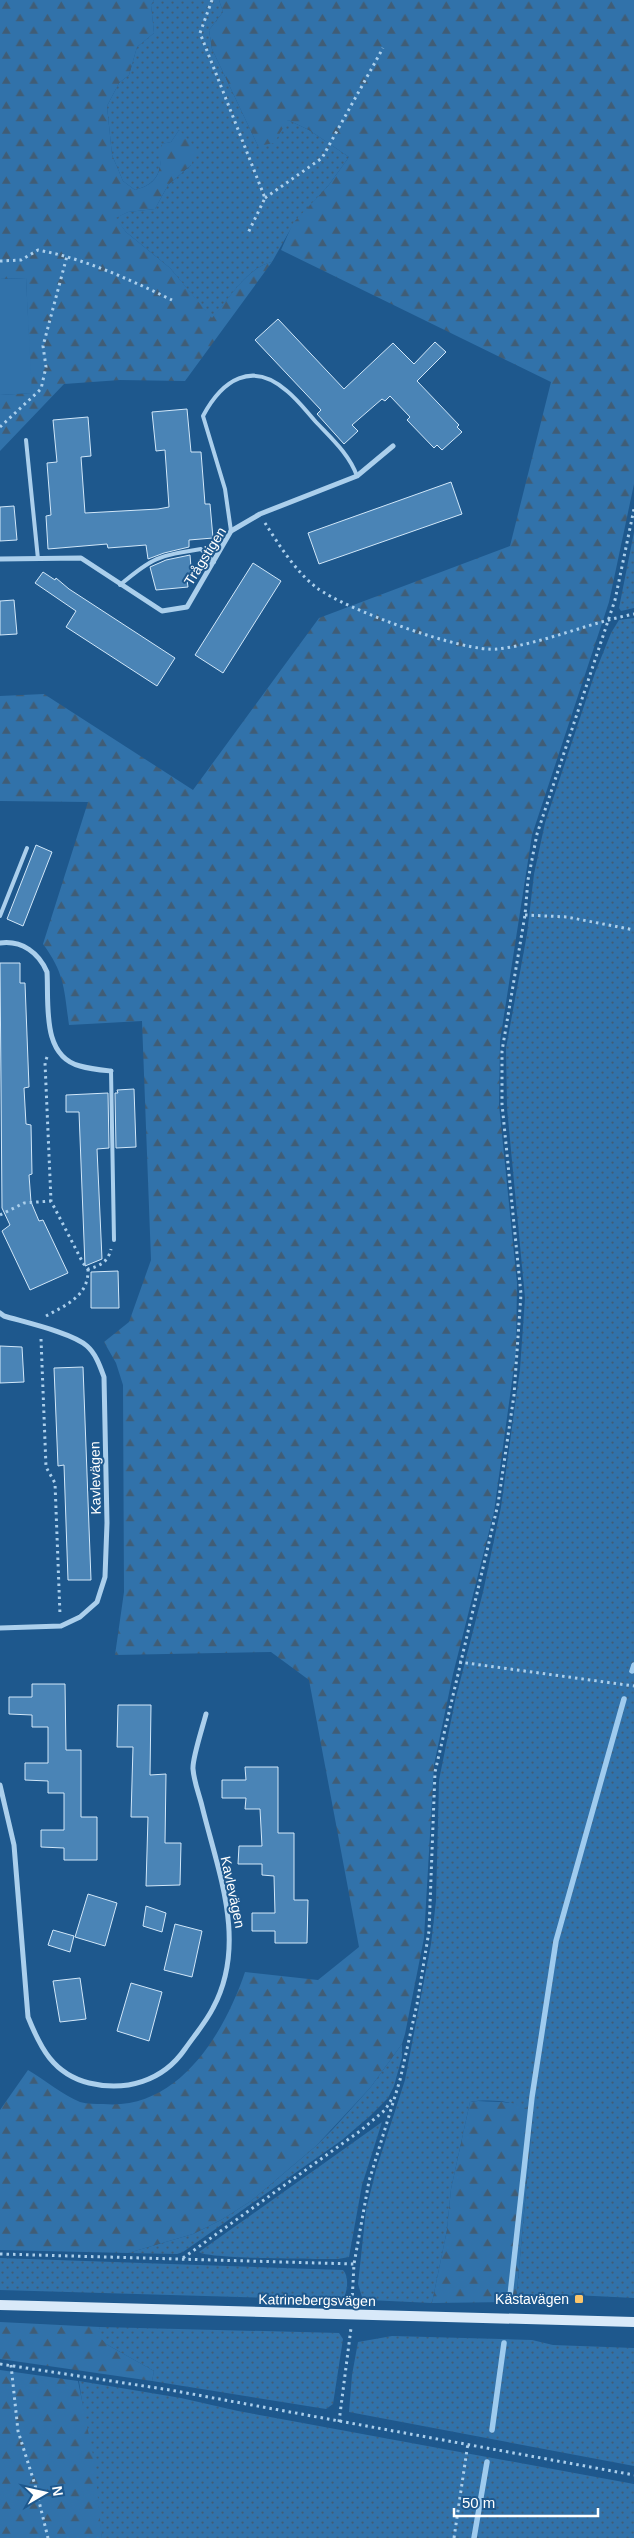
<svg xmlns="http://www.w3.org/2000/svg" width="634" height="2538" font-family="Arial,sans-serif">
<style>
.grass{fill:url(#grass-dots)}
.forest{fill:url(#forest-firs)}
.garden{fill:#3172aa}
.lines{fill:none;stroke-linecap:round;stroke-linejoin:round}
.stream{stroke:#9fcbee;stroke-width:5.5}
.building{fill:#4a84b6;stroke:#d1e7f9}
.path{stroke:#abcfec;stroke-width:3;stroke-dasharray:2.5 4;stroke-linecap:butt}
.lane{stroke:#abcfec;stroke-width:4}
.street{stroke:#abcfec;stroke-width:5}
.secondary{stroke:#d8e9f9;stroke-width:10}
.poi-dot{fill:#fbc56a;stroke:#1e588d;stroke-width:2}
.labels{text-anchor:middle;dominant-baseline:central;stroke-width:4;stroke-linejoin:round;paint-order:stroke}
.street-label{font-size:14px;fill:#fff;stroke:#1e588d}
.poi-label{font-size:14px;fill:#fff;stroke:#1e588d;text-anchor:end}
</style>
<defs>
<pattern id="grass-dots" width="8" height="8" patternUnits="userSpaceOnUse" patternTransform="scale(1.25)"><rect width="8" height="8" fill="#3172aa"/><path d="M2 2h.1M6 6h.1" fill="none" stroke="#405d76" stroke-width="1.8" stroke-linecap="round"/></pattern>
<pattern id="forest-firs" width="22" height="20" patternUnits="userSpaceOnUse" patternTransform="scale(1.25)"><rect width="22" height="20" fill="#3172aa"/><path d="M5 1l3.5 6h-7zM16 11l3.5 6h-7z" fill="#405d76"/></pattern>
</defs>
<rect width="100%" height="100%" fill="#1e588d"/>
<!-- grass -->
<g class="grass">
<path d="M 154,0 L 219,0 L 223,12 L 209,30 L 212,49 L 258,146 L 288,120 L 309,130 L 349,157 L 328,186 L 294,223 L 272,262 C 247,267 228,300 212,319 L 170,268 L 126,232 L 115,218 L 128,212 L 155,209 L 168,185 L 191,165 L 179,130 L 171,142 L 162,144 C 161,168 161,183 135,190 L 123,181 L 112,155 L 107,106 L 119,83 L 129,75 L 137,47 L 154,33 L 151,5 Z"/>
<polygon points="634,532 634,608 621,611 619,608"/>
<path d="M 634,618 L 634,2298 L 574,2295 L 516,2302 L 533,2114 C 519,2100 488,2099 470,2102 L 451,2189 L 447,2230 L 432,2303 L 368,2300 L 362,2297 L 358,2284 L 366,2210 L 376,2170 L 405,2080 L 431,1944 L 436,1901 L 439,1780 L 455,1701 L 483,1592 L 501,1507 L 520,1369 L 525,1298 L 507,1108 L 506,1048 L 527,934 L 534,874 L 545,823 L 595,673 L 611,633 L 619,620 Z"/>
<polygon points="402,2044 402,2057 394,2086 388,2098 370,2116 342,2140 183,2252 177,2254 128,2253 193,2234 221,2220 251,2201 316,2146 333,2129 370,2088"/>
<path d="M 382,2122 L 362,2185 L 349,2257 L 338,2259 C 318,2259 208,2259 199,2252 Z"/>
<path d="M 0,2258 L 343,2270 C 349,2276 348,2291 343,2299 L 339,2300 L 0,2290 Z"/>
<polygon points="100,2327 339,2333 343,2339 333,2404 326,2409 152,2381 154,2371 106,2344 97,2335"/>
<polygon points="392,2336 532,2340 553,2345 634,2348 634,2466 349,2412 352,2375 358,2342"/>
<polygon points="79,2381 181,2398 238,2411 634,2484 634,2538 102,2538"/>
</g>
<!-- forest -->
<g class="forest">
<path d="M 0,0 L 154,0 L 151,5 L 154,33 L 137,47 L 129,75 L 119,83 L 107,106 L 112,155 L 123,181 L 135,190 C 162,183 161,168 161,144 L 171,142 L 179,130 L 197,149 L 191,165 L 168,185 L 155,209 L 128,212 L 116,218 L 126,232 L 170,268 L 212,318 C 228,300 247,267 272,262 L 185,381 L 120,380 L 64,384 L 0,451 L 0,395 L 31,393 L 26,278 L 0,279 Z"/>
<path d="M 219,0 L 634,0 L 634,484 L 609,602 L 532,835 L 500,1041 L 499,1105 L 517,1283 L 516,1352 L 494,1512 L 453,1674 L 434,1765 L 424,1938 L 405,2034 L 402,2044 L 370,2088 L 316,2146 L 251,2201 L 221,2220 L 193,2234 L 128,2253 L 0,2250 L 0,2110 L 28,2070 C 45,2080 63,2095 80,2102 C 87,2104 96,2104 103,2104 C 178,2111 224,2034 245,1972 L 318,1980 L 359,1947 L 309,1680 L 271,1652 L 115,1655 L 124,1592 L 123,1385 L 116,1363 L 104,1342 L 129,1322 L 151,1260 L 142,1021 L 69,1025 C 64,989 65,974 43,944 L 88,802 L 0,801 L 0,696 L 44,694 L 193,790 L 319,618 L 510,546 L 551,382 L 281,250 L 293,223 L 328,186 L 349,157 L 309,130 L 288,120 L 274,143 L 258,146 L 212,49 L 209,30 L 223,12 Z"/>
<path d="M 478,2101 C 498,2103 517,2099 533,2113 L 516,2302 L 432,2303 L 447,2230 L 451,2189 L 470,2102 Z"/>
<polygon points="0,2322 100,2327 98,2335 106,2344 154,2371 152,2381 0,2359"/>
<polygon points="0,2370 78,2381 94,2460 102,2538 0,2538"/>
</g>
<!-- garden -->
<polygon class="garden" points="26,278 32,393 0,395 0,279"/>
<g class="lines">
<!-- stream -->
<g class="stream">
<polyline points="632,1671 634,1665"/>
<polyline points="510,2296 532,2097 556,1941 624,1699"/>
<polyline points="492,2430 504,2343"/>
<polyline points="474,2538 487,2462"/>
</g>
</g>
<!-- building -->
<g class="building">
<polygon points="278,319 344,389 393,343 414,364 435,342 446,352 417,381 459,425 457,427 462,432 442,450 437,445 434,448 407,420 410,417 390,396 385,401 382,399 352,425 358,431 344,444 317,414 321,410 255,340"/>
<polygon points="187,409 191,452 201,452 205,504 210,504 213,538 189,540 189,547 164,553 148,559 146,545 108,548 107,544 48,549 46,516 51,515 47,463 57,462 53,420 88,417 91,456 81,457 85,513 158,509 169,507 165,450 156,451 152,412"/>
<polygon points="451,482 462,514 319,564 308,533"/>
<polygon points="14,506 17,540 0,541 0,507"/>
<polygon points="190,555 192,580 187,580 188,587 156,590 150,567 166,560"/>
<polygon points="253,563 281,581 223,673 195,655"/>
<polygon points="43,572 55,580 56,578 69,589 175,658 157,686 66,627 76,611 35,583"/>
<polygon points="14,600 17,634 0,635 0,601"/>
<polygon points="36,845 52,852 23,926 7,919"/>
<polygon points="0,963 20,963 20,983 25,983 29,1087 24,1088 26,1124 31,1125 32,1174 29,1175 31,1202 39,1221 43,1220 68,1273 30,1290 2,1231 10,1225 2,1208"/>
<polygon points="134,1089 136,1147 116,1148 115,1093 118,1093 117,1090"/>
<polygon points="108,1093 109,1148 97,1149 102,1259 85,1266 79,1112 66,1112 66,1095"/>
<polygon points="118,1271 119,1308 91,1308 91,1272"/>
<polygon points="0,1346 22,1347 24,1382 0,1383"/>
<polygon points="83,1367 91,1580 68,1580 64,1465 58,1466 54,1368"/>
<polygon points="32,1684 65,1684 66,1750 81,1750 81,1817 97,1817 97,1860 64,1860 64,1848 41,1847 41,1830 64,1830 64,1793 48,1793 48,1781 25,1780 25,1763 48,1763 48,1727 32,1727 32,1715 9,1714 9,1697 32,1697"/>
<polygon points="118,1705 151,1705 150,1775 166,1774 165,1843 181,1843 180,1885 146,1886 148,1817 131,1817 133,1747 117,1747"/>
<polygon points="245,1767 278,1767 278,1833 294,1833 294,1900 308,1900 307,1943 275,1943 275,1931 252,1931 252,1913 275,1913 274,1876 262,1875 262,1864 238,1864 239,1846 262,1846 260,1809 245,1809 246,1798 222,1798 222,1780 246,1780"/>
<polygon points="88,1894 117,1903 105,1946 75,1937"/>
<polygon points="146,1906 166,1913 162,1932 143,1926"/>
<polygon points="175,1924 202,1931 192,1977 164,1970"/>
<polygon points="53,1930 74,1936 70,1952 48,1945"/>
<polygon points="80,1978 86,2019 60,2022 53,1981"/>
<polygon points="131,1983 162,1992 149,2041 117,2031"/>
</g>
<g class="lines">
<!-- path -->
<g class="path">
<polyline points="212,0 200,33 265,198 248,233"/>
<polyline points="265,198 322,158 383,48"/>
<path d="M 0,261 L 21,260 L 38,250 C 86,259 128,279 172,300"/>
<polyline points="0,427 41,389 46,367 43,346 67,256"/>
<path d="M 265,523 C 279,545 296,572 317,588 C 345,609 464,653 498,649 C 545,643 588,623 634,614"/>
<polyline points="525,915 567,917 634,930"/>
<path d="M 47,1057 L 45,1063 L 51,1201 L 83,1263 L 88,1269 C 100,1266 108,1262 111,1249"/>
<polyline points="0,1215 24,1203 51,1201"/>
<path d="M 46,1316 C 66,1305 89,1296 88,1269"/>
<polyline points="41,1339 46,1467 55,1483 60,1615"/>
<polyline points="459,1662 634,1686"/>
<polyline points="0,2254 354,2264"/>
<polyline points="183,2258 360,2131 385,2110 393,2097"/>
<polyline points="352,2302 354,2264 369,2181 400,2080 417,2004 429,1931 435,1772 498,1504 514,1395 521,1294 502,1104 502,1051 525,915 528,880 537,834 615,600 634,509"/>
<polyline points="0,2364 170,2390 634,2475"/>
<polyline points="11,2365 18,2431 35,2485 48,2538"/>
<polyline points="339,2422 351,2328"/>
<polyline points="454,2538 468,2443"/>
</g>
<!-- lane -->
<g class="lane">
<polyline points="26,440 38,559"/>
<path d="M 231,531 L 225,489 L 203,416 C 222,380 252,360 287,391 C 298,400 307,412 316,422 C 332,439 349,454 357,476"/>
<path d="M 120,585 C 153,557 158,556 201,549 L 214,562"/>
<polyline points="0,916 27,848"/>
<polyline points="111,1071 114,1240"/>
</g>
<!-- street -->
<g class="street">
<polyline points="0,559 81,558 162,611 187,607 231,531 260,514 357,476 393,446"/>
<path d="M 0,943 C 22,940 39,953 47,972 C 49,1003 41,1056 80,1066 C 90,1069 101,1070 111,1071"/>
<path d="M 0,1313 L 4,1316 C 24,1322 73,1333 87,1346 C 96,1354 100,1366 104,1377 L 107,1523 L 105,1577 L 97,1602 L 80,1617 L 61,1626 L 0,1628"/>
<path d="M 0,1785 L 14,1845 L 28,2017 C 40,2047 53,2074 89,2083 C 126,2092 163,2081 185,2049 C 194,2036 206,2022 213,2008 C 248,1943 218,1872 202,1806 C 199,1794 194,1782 193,1769 C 192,1759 203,1726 206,1714"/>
</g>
<!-- secondary -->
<polyline class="secondary" points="0,2305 634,2322"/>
</g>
<!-- markers -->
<rect class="poi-dot" x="574" y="2294" width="10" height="10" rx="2.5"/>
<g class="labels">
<!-- street labels -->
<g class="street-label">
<text transform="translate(205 556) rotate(-58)">Trågstigen</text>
<text transform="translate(95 1478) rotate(-91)">Kavlevägen</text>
<text transform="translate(233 1892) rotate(78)">Kavlevägen</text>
<text transform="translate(317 2300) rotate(1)">Katrinebergsvägen</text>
</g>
<!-- poi labels -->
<g class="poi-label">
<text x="569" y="2299">Kästavägen</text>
</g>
</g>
<!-- north arrow -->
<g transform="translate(45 2493) rotate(81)" stroke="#1e588d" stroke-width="4" paint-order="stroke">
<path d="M0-4L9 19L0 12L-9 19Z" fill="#ffffff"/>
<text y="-8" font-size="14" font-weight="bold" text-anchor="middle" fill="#ffffff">N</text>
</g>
<!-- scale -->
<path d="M454 2508v8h144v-8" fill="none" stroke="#ffffff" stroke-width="2.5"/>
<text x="462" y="2508" font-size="15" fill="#ffffff" stroke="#1e588d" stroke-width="4" paint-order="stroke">50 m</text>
</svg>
